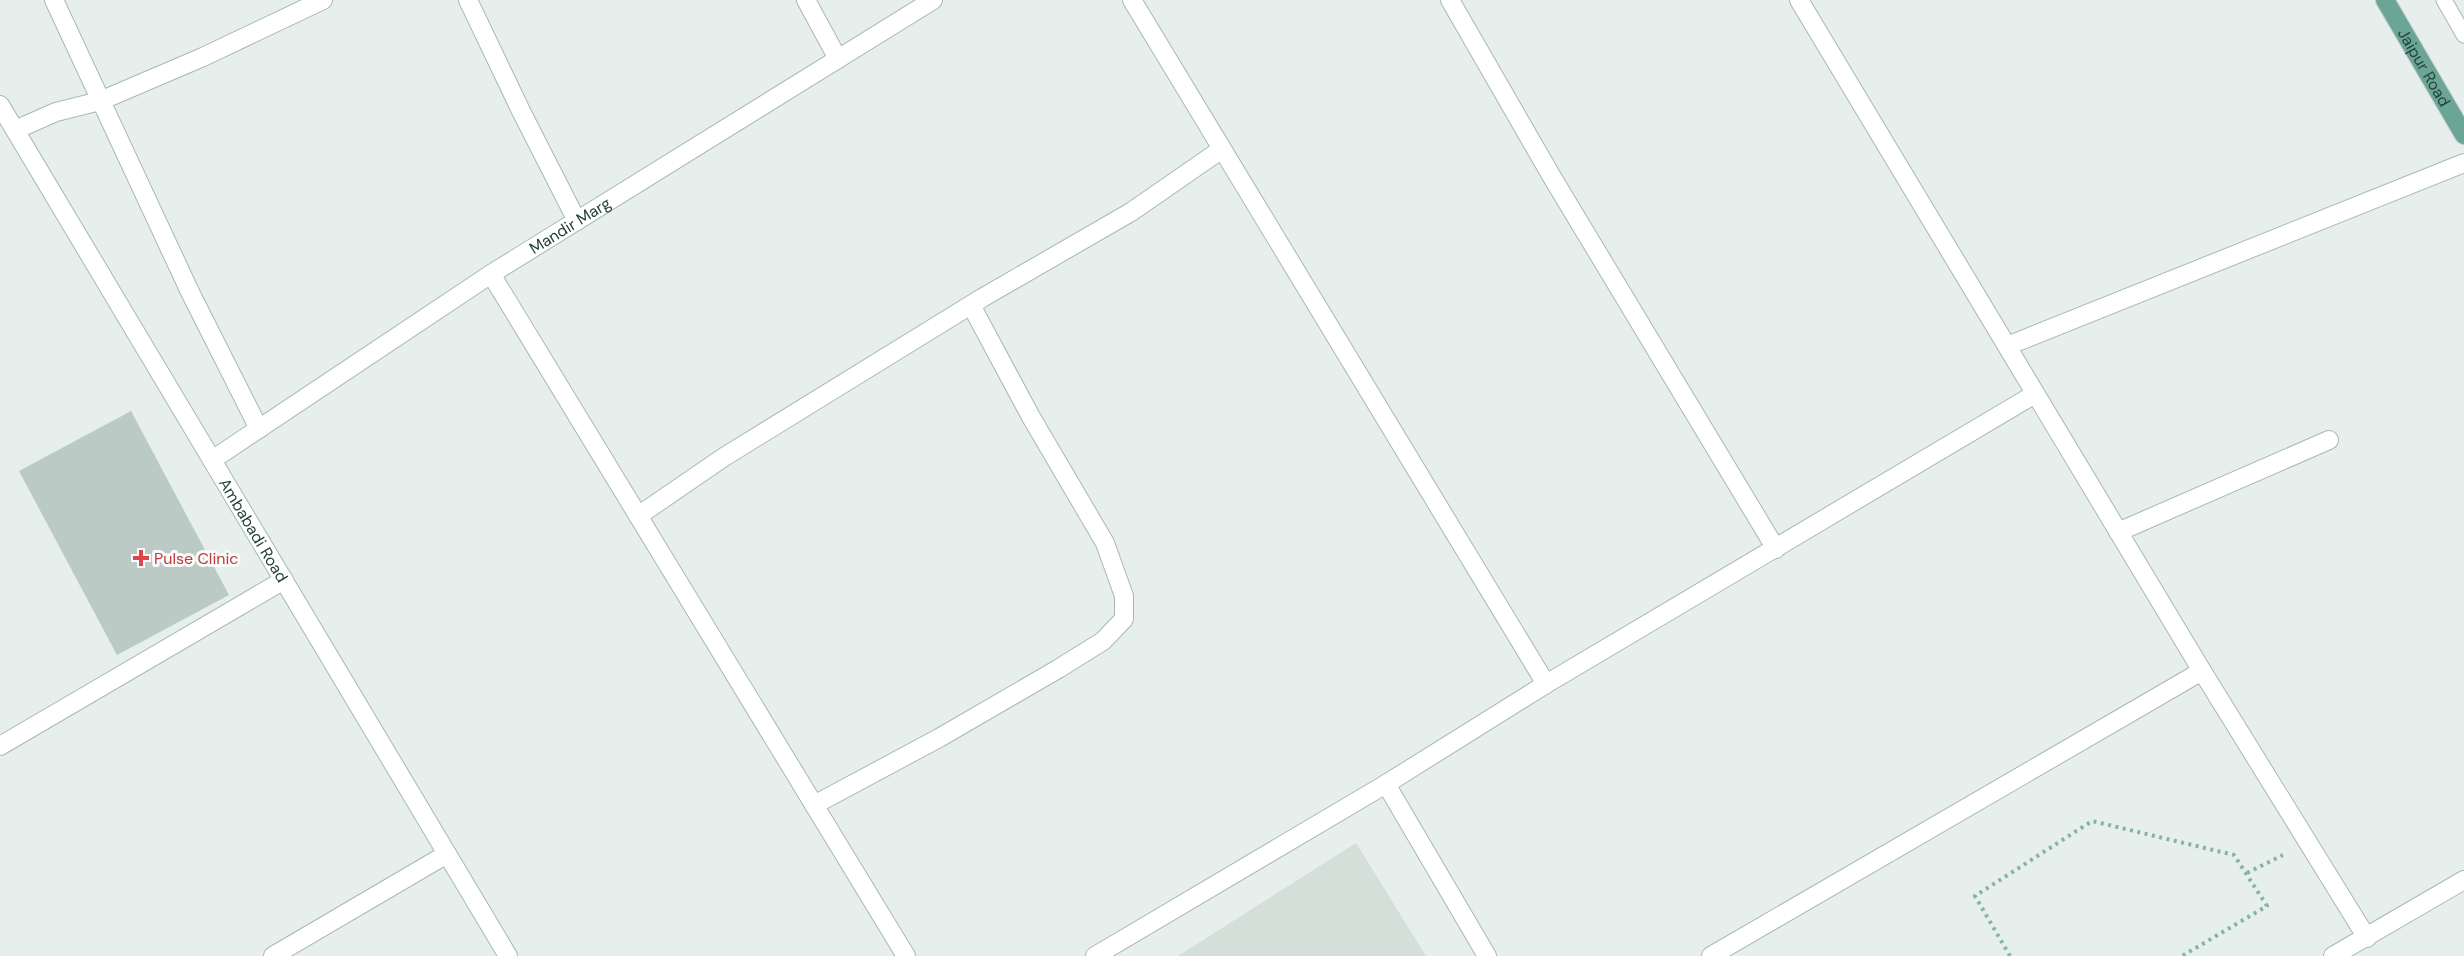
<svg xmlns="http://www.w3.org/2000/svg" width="2464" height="956" font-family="'DM Sans',sans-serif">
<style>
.built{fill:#d4dfda}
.building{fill:#bbcac4}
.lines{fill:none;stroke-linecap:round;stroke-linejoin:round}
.lane-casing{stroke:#a8b8b2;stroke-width:17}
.street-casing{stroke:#a8b8b2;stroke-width:20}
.secondary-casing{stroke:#a4bbb3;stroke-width:20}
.primary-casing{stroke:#c2cac8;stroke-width:20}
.path{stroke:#86b3a5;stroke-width:4;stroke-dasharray:3 4.5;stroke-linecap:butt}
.lane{stroke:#fff;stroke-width:15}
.street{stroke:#fff;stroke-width:18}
.secondary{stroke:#fff;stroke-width:18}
.primary{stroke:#6aa596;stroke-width:18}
.health-dot{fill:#e0444e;stroke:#f7fbf9;stroke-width:2}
.labels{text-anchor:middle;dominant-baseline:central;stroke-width:6;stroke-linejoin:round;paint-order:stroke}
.street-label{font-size:16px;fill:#24423a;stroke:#f7fbf9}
.health-label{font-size:16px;fill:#be3a42;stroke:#f7fbf9;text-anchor:start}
</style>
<rect width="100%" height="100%" fill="#e6efeb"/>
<!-- built -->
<polygon class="built" points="1356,843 1426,956 1178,956"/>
<!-- building -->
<polygon class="building" points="131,411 229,595 117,655 19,471"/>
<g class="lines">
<!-- lane casing -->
<g class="lane-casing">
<polyline id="lane" points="2444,0 2464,35"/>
</g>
<!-- street casing -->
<g class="street-casing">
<g id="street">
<polyline points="54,0 190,292 259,429"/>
<polyline points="468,0 521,111 577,221"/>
<polyline points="806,0 838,59"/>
<polyline points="1132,0 1546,684"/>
<polyline points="1450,0 1552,177 1776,549"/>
<polyline points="1799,0 2202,671 2367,938"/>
<polyline points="15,130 56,112 100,101 203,57 323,0"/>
<polyline points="491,274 906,956"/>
<polyline points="2007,346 2464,163"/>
<path id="s1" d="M 212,460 L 491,274 L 933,0"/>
<polyline points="638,516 724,457 982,298 1131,212 1222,149"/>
<polyline points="2118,532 2329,440"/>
<polyline points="0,746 284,580"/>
<polyline points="1386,784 1487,956"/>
<polyline points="814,805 939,738 1058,669 1103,641 1124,619 1124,596 1105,543 1031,417 971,305"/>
<polyline points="273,956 447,854"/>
<polyline points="1095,956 1386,784 1546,684 2035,394"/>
<polyline points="1711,956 2202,671"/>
<polyline points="2333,956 2464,880"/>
</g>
</g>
<!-- secondary casing -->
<g class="secondary-casing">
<g id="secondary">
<path id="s2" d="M 0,105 L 508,956"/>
</g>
</g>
<!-- primary casing -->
<g class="primary-casing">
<g id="primary">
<path id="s3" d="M 2385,0 L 2464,135"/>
</g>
</g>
<!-- path -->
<g class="path">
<polyline points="2247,873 2283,855"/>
<polyline points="2010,956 1975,896 2092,821 2234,855 2267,906 2182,956"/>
</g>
<!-- lane -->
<use href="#lane" class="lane"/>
<!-- street -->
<use href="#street" class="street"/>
<!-- secondary -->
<use href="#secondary" class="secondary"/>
<!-- primary -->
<use href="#primary" class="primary"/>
</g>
<!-- markers -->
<path class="health-dot" d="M138 549h6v6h6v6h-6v6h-6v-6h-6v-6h6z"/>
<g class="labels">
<!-- street labels -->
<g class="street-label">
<text stroke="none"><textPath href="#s3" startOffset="78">Jaipur Road</textPath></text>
<text stroke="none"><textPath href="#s1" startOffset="428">Mandir Marg</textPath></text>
<text stroke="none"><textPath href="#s2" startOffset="495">Ambabadi Road</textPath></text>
</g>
<!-- health labels -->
<g class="health-label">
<text x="154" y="558">Pulse Clinic</text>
</g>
</g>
</svg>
